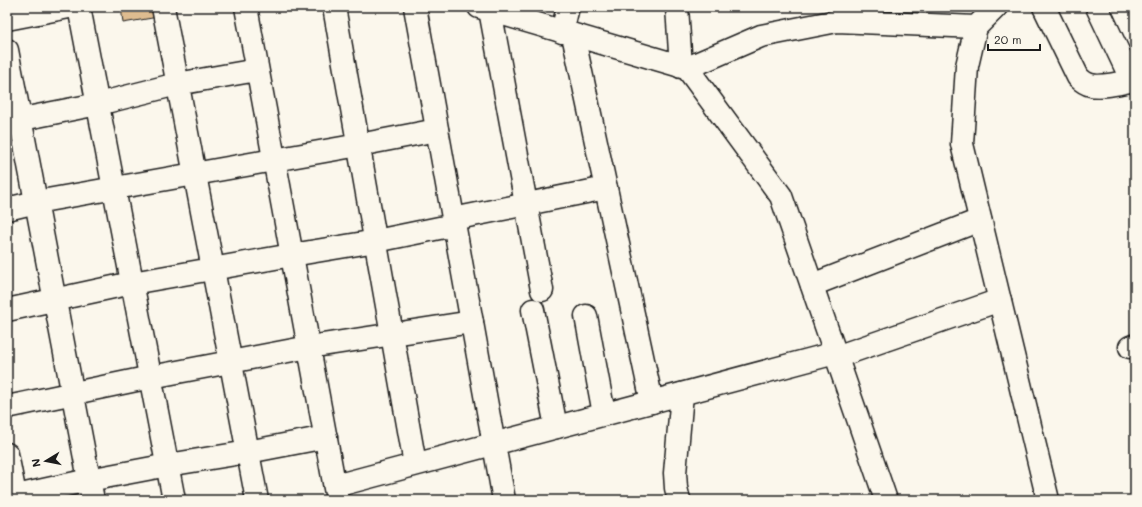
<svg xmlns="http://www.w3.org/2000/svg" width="1142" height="507" font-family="Mali,sans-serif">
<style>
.building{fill:#debc90;stroke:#1c1c1c}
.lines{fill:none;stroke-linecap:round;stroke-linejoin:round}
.minor-casing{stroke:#1c1c1c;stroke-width:25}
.minor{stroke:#fbf7ec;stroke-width:22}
</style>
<rect width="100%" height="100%" fill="#fbf7ec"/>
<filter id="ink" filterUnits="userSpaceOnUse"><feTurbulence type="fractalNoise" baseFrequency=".025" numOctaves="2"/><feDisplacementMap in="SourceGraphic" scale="8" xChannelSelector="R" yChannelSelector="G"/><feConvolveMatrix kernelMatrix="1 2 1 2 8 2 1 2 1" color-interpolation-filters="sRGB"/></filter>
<g filter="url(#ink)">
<!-- building -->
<polygon class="building" points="121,7 157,7 158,17 123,23"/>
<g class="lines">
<!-- minor casing -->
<g class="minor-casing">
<g id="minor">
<polyline points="79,7 174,500"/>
<polyline points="163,7 257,500"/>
<polyline points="246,7 337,499"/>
<polyline points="334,7 415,464"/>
<polyline points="415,7 504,500"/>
<polyline points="479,7 687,68 781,196 886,500"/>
<polyline points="677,7 681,67"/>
<path d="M 1044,7 L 1078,77 C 1082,81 1086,84 1091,85 C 1101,88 1125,82 1135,80"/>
<polyline points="1097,7 1132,81"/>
<polyline points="490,10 542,290"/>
<polyline points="7,19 69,7"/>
<polyline points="976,27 996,7"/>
<polyline points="562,32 568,7"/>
<polyline points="573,35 652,402"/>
<polyline points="7,50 93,500"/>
<polyline points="687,68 761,36 837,21 976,27 967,66 962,144 1048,500"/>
<polyline points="7,122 98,104 177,84 257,70"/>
<polyline points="7,209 36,202 359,145 437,130"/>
<polyline points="453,219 606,188"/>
<polyline points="812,285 980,220"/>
<polyline points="7,310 132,283 292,255 376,241 454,225"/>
<polyline points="533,310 556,427"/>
<polyline points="586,316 604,414"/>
<polyline points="1130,347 1135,345"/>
<polyline points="836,357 1000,300"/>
<polyline points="7,407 151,377 309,347 472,322"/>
<polyline points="7,454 16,500"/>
<polyline points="335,486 835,353"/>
<polyline points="7,498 89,480 168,465 248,452 326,437"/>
<polyline points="679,500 676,488 675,473 682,394"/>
</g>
</g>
<!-- minor -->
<use href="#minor" class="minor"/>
</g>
</g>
<!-- margin -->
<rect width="1142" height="507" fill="none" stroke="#fbf7ec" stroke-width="24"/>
<rect x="12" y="12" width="1118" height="483" fill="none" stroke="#1c1c1c" stroke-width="1.5" filter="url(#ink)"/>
<!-- north arrow -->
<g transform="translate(46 461) rotate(260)" stroke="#fbf7ec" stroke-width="3" paint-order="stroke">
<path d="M0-3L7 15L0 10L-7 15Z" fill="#1c1c1c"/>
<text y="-6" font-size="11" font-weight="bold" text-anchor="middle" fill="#1c1c1c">N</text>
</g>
<!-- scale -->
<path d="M988 44v6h52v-6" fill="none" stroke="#1c1c1c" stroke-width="2"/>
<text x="994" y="44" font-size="12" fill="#1c1c1c" stroke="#fbf7ec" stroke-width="3" paint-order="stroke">20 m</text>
</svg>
